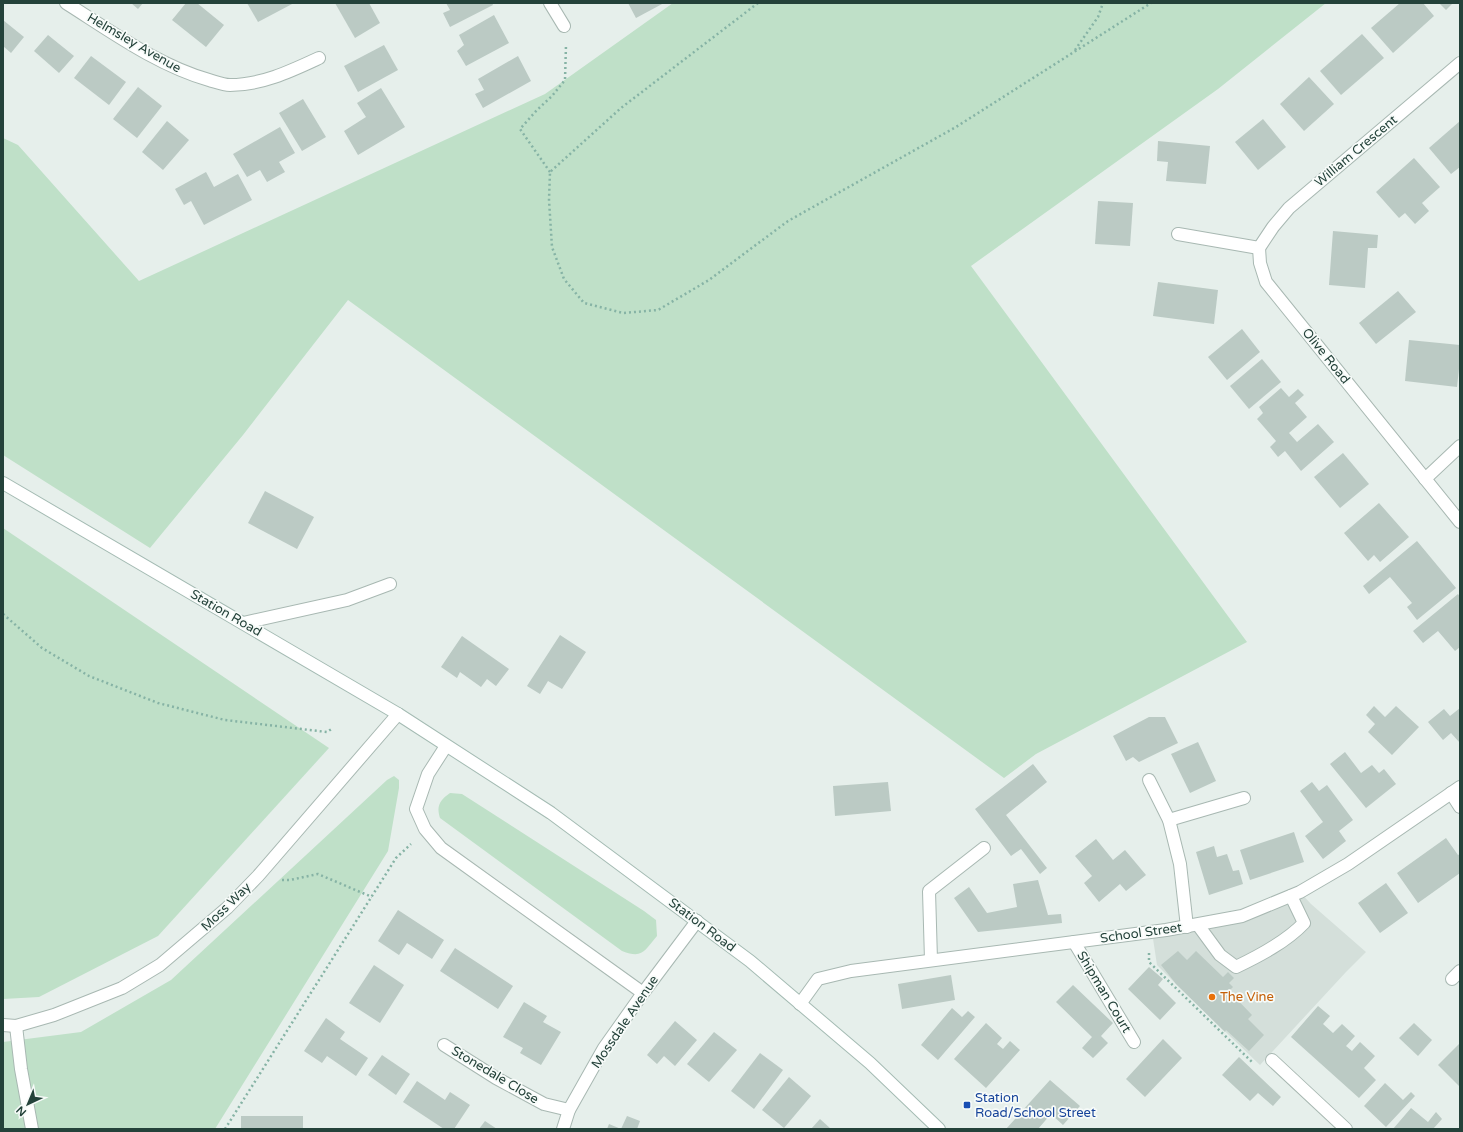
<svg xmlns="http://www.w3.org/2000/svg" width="1463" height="1132" font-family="'Varela Round',sans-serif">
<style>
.built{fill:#d4dfda}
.green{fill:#bfe0c8}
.building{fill:#bbcac4}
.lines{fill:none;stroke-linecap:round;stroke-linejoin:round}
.service-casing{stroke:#a8b8b2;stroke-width:14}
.minor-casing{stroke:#a8b8b2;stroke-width:14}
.tertiary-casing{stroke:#a8b8b2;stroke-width:14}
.secondary-casing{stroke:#a4bbb3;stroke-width:14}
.path{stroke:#86b3a5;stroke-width:2.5;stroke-dasharray:2 3;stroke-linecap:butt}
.service{stroke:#fff;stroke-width:12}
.minor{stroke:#fff;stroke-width:12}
.tertiary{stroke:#fff;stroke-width:12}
.secondary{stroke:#fff;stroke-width:12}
.food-dot{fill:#e8710a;stroke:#f7fbf9;stroke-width:1.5}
.transit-dot{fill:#1a4fb4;stroke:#f7fbf9;stroke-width:1.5}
.labels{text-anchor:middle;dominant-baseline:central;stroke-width:3.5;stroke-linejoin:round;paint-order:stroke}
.street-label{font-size:13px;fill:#24423a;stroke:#f7fbf9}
.food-label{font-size:13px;fill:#c56008;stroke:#f7fbf9;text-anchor:start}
.transit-label{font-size:13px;fill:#164399;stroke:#f7fbf9;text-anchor:start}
</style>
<rect width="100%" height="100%" fill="#e6efeb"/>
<!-- built -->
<polygon class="built" points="1300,892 1311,904 1366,952 1346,972 1260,1065 1176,984 1157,965 1152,932 1187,927"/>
<!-- green -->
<g class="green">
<polygon points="673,3 1326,3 1218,89 971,266 1247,642 1036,754 1004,778 348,300 243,435 150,548 3,455 3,138 18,145 139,281 545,94"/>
<polygon points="3,528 329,748 158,936 39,997 3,999"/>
<polygon points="394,776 399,780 399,788 388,851 215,1129 3,1129 3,1042 81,1032 171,980 387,780"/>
<path d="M 450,793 L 462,794 L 644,911 L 656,920 L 657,936 C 644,951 643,959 622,951 L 440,818 C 436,806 440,800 450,793 Z"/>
</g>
<!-- building -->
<g class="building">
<polygon points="131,3 143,3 138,9"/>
<polygon points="186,3 197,3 224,25 206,47 172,20"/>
<polygon points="247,3 294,3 258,22"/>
<polygon points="335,3 369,3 380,23 355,38"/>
<polygon points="446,3 492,3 493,5 450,27 443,13 450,10"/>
<polygon points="628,3 664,3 636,18"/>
<polygon points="1400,3 1423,3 1434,16 1393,53 1371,28"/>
<polygon points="1439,3 1453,3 1446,10"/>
<polygon points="494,15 509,43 466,66 457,51 464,45 459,35"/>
<polygon points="3,20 24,37 11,53 3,46"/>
<polygon points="1362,34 1384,58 1341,95 1320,71"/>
<polygon points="48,35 74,56 59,73 34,51"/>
<polygon points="384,45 398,70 358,92 344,66"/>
<polygon points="91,56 126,82 109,105 74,78"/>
<polygon points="518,56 531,81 483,108 475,94 484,90 478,79"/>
<polygon points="1309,77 1334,104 1304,131 1280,104"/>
<polygon points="138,87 162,106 137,138 113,119"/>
<polygon points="381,88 405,127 358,155 344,131 366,117 357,103"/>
<polygon points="303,99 326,137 302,151 279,113"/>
<polygon points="1263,119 1286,147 1258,170 1235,142"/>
<polygon points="167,121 189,140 163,170 142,152"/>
<polygon points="1460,121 1460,167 1451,174 1429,148"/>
<polygon points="280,127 295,153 279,162 285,172 267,182 260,170 247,177 233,154"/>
<polygon points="1158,141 1210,146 1206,184 1166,181 1168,162 1157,161"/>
<polygon points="1414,158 1440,187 1422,203 1429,211 1415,224 1405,213 1399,218 1376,192"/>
<polygon points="206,172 214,187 238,174 252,200 204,225 191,201 184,205 175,189"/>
<polygon points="1098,201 1133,203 1130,246 1095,244"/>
<polygon points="1333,231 1378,235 1377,248 1368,248 1365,288 1329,285"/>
<polygon points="1158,282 1218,290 1214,324 1153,316"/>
<polygon points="1398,291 1416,312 1376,344 1359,323"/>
<polygon points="1242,329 1260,352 1227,380 1208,357"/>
<polygon points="1409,340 1460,345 1460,360 1457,387 1405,381"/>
<polygon points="1262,359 1281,382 1249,409 1230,386"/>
<polygon points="1281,388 1289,397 1298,389 1304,395 1295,403 1307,417 1289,433 1297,442 1318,424 1334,442 1301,471 1285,451 1278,457 1270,447 1276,441 1257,419 1263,413 1259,407"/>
<polygon points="1343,453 1369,484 1340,508 1314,477"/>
<polygon points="265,491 314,517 297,549 248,523"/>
<polygon points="1379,503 1409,537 1380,562 1374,555 1368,561 1344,533"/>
<polygon points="1417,541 1456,588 1417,620 1407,607 1412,603 1390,577 1369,594 1363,586"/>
<polygon points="1458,594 1460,597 1460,647 1455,651 1438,631 1423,643 1413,631"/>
<polygon points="560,635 586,652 562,689 548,681 540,694 527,686"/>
<polygon points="462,636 509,669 496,686 487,679 481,687 460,672 457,678 441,667"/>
<polygon points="1374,706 1385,717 1396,706 1419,727 1392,755 1368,732 1375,724 1366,715"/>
<polygon points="1460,708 1460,743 1451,733 1443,740 1428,722 1444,709 1450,716"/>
<polygon points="1149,717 1165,717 1178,743 1139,762 1133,757 1126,761 1113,736"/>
<polygon points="1198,742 1216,781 1190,793 1171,754"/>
<polygon points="1345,752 1361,773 1372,765 1379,773 1384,769 1396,784 1366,808 1330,764"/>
<polygon points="1033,764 1047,782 1006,815 1047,868 1040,874 1021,849 1011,856 975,809"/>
<polygon points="888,782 891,811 835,816 833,786"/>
<polygon points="1312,782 1319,791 1327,785 1353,820 1339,831 1346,841 1323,859 1305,836 1323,822 1300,791"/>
<polygon points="1294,832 1304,862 1250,880 1240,850"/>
<polygon points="1446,838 1458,855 1460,854 1460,873 1418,903 1397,873"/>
<polygon points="1096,839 1113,860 1125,850 1146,875 1126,891 1120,884 1099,902 1084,883 1092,876 1075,856"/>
<polygon points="1214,846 1217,857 1227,854 1233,871 1239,870 1243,884 1209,895 1196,852"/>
<polygon points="1038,880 1048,915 1061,914 1062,923 978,932 954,898 969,887 987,913 1017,907 1013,884"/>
<polygon points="1386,883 1408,913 1380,933 1358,903"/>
<polygon points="398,910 444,940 432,959 407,943 399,955 378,941"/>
<polygon points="455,948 513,986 498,1009 440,971"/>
<polygon points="1178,951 1187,960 1196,951 1223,977 1228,972 1234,978 1229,983 1233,987 1229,991 1252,1015 1248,1019 1264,1035 1249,1051 1226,1030 1225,1032 1176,984 1161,965"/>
<polygon points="374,965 404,985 380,1023 349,1003"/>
<polygon points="1149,967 1163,979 1158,985 1176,1003 1160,1020 1128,989"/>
<polygon points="951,975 955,1000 902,1009 898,984"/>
<polygon points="1073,985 1113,1023 1101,1036 1108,1043 1093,1058 1082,1048 1092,1037 1056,1002"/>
<polygon points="524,1002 547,1016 543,1022 561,1032 541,1065 520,1053 523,1048 503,1037"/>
<polygon points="1318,1006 1330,1016 1323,1024 1333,1033 1342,1024 1355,1036 1346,1046 1352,1051 1360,1042 1375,1056 1364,1068 1376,1080 1359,1098 1291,1037"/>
<polygon points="952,1008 962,1017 968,1011 975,1017 938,1060 921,1045"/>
<polygon points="326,1018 345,1032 340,1039 368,1058 356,1076 327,1056 322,1063 304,1051"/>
<polygon points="675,1021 697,1040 675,1066 664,1056 657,1064 647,1055"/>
<polygon points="986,1023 1002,1038 997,1044 1003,1049 1010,1041 1020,1050 986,1088 954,1059"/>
<polygon points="1414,1023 1432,1040 1418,1056 1399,1038"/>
<polygon points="714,1032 737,1050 709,1082 687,1064"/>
<polygon points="1163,1039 1182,1058 1145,1097 1126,1079"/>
<polygon points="1460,1043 1460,1087 1438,1065"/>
<polygon points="760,1053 783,1070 754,1109 731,1091"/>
<polygon points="382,1055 410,1074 396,1095 368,1075"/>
<polygon points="1239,1057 1281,1097 1273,1106 1258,1093 1250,1101 1222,1075"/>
<polygon points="789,1077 811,1096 784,1128 762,1110"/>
<polygon points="1050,1080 1080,1106 1063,1125 1051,1114 1038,1129 1006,1129"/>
<polygon points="417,1081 445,1100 450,1092 470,1105 454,1129 444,1129 403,1102"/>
<polygon points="1385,1083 1403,1100 1411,1092 1415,1096 1386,1127 1364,1106"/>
<polygon points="1411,1108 1428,1122 1436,1112 1442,1119 1433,1129 1393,1129"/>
<rect x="241" y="1116" width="62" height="13"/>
<polygon points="627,1116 640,1121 637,1129 607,1129 609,1124 621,1129"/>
<polygon points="820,1119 831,1129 811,1129"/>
<polygon points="485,1121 497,1129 479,1129"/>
</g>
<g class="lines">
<!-- service casing -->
<g class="service-casing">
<g id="service">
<polyline points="243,623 347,600 390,584"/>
<path d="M 1198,925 L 1220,955 L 1236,967 C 1259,956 1286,942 1304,923 L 1291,896"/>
</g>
</g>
<!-- minor casing -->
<g class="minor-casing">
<g id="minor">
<path d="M 66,3 C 112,32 157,65 209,80 C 216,82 223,85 230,85 C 262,85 291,71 319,58"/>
<polyline points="550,3 564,26"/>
<polyline points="1178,234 1259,248"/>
<polyline points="1259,248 1260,263 1266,282 1460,522"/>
<polyline points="1259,248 1273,227 1289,208 1460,63"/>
<polyline points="1425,479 1460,446"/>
<polyline points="446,746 428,774 416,809 425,829 441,848 643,993"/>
<polyline points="1149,780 1169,820 1180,864 1187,927"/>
<polyline points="1451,793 1460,807"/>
<polyline points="1169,820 1244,798"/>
<polyline points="1074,942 1134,1042"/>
<polyline points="931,960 929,891 984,848"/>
<polyline points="1452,979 1460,971"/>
<polyline points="800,1004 818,979 851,971 1166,930 1242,916 1300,892 1348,864 1460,787"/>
<polyline points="16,1026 21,1069 32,1129"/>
<polyline points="444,1045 496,1078 544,1104 569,1110"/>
<polyline points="1272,1060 1346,1129"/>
<polyline points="563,1129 569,1110 604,1048 643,993 697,921"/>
</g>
</g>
<!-- tertiary casing -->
<g class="tertiary-casing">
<polyline id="tertiary" points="3,1025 16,1026 54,1015 122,988 160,965 227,908 258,876 398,714"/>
</g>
<!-- secondary casing -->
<g class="secondary-casing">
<polyline id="secondary" points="3,483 398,714 551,813 750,961 870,1063 939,1129"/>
</g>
<!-- path -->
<g class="path">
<polyline points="758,3 621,108 550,172 549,200 552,247 564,279 584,303 623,313 658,310 709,280 788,221 956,127 1151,3"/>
<polyline points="1075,50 1098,17 1103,3"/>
<polyline points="550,172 520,129 537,110 552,96 565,80 566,45"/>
<polyline points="3,614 42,648 89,676 158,703 225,720 327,732 333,728"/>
<polyline points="282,880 290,880 318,874 372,897"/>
<polyline points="1149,953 1149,962 1252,1062"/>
<polyline points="225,1129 396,858 411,844"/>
</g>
<!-- service -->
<use href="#service" class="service"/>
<!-- minor -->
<use href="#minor" class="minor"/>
<!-- tertiary -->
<use href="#tertiary" class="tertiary"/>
<!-- secondary -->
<use href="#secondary" class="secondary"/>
</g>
<!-- markers -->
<circle class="food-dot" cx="1212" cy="997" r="4"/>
<rect class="transit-dot" x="963" y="1101" width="8" height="8" rx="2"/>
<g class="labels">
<!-- street labels -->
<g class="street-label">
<text transform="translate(134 43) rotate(30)">Helmsley Avenue</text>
<text transform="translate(1356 151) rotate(-40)">William Crescent</text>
<text transform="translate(1326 356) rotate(51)">Olive Road</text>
<text transform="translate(226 613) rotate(30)">Station Road</text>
<text transform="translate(226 907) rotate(-44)">Moss Way</text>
<text transform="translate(702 925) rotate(37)">Station Road</text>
<text transform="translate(1141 933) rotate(-8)">School Street</text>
<text transform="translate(1104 992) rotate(59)">Shipman Court</text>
<text transform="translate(625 1022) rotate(-56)">Mossdale Avenue</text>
<text transform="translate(495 1075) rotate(31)">Stonedale Close</text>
</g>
<!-- food labels -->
<g class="food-label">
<text x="1220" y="997">The Vine</text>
</g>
<!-- transit labels -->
<g class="transit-label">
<text x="975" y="1098">Station<tspan x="975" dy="15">Road/School Street</tspan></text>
</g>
</g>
<!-- border -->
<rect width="1463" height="1132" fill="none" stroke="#24423a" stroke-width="8"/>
<!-- north arrow -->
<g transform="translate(28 1104) rotate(224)" stroke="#f7fbf9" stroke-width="3" paint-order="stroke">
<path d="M0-3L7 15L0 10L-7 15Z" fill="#24423a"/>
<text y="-6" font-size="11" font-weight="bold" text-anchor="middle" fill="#24423a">N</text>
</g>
</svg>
